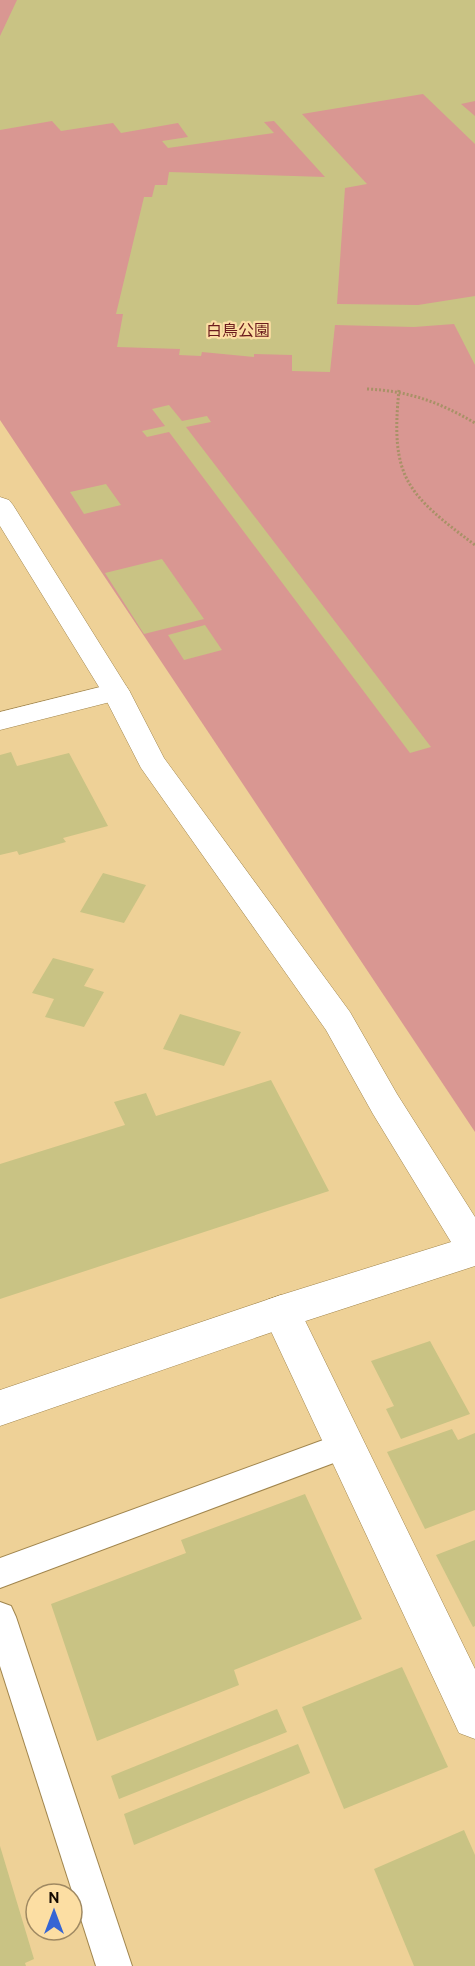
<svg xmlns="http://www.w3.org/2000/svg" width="475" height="1966" font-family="Cabin,'Noto Sans JP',sans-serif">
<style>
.green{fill:#d99792}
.building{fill:#c9c384}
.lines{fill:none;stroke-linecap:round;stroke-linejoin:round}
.service-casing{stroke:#a0854d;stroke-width:2}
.minor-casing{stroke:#a0854d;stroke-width:1}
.tertiary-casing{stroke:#a0854d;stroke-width:1}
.path{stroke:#a89167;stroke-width:3;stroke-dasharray:2 2;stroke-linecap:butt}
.service{fill:#fff;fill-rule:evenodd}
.minor{fill:#fff;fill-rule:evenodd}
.tertiary{fill:#fff;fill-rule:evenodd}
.labels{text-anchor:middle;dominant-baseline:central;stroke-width:4.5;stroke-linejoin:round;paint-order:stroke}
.far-park-label{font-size:16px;fill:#6c1c1d;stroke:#fcdea3}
</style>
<rect width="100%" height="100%" fill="#eed197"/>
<!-- green -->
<polygon class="green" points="0,0 475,0 475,1132 0,420"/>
<!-- building -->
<g class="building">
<polygon points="17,0 475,0 475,101 461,104 475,116 475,144 423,94 302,114 367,184 345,188 337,304 418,305 475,296 475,365 454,324 414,327 335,325 330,372 292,371 292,355 254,354 254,357 202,352 201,356 179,355 180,349 117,347 123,314 116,314 144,197 152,197 155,185 167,185 169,172 325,177 274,121 264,122 274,133 168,148 162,141 188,137 178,123 121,133 113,123 61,131 52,121 0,130 0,36"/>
<polygon points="169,405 182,421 207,416 211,422 186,427 431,747 410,753 169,432 147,437 142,431 165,426 152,409"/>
<polygon points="106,484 121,505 84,514 70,492"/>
<polygon points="162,559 204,619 144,634 105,573"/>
<polygon points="205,625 222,650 184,660 168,635"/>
<polygon points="11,752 17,766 69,753 108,826 63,838 66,842 19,855 17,851 0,855 0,755"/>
<polygon points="103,873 146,885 124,923 80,912"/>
<polygon points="53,958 94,969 84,986 104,992 84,1027 45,1017 54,999 32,993"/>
<polygon points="180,1014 241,1032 224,1066 163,1049"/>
<polygon points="271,1080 329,1191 0,1299 0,1164 125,1125 114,1102 146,1093 156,1116"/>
<polygon points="430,1341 470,1414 401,1439 386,1409 394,1406 371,1361"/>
<polygon points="452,1429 458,1440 475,1433 475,1510 425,1529 387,1452"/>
<polygon points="305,1494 362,1619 234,1670 239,1685 97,1741 51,1604 186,1553 181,1540"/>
<polygon points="475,1540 475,1626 473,1627 436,1555"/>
<polygon points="402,1667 448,1767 344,1809 302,1707"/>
<polygon points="277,1709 287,1732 119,1799 111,1776"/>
<polygon points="298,1744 310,1773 134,1845 124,1814"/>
<polygon points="464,1830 475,1855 475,1966 414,1966 374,1869"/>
<polygon points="0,1846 34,1959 25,1963 26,1966 0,1966"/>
</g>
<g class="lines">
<!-- service casing -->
<g class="service-casing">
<g id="service">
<polygon points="345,1432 355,1435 360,1445 355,1455 0,1588 0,1558"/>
<polygon points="0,1602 11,1606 16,1617 132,1966 96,1966 0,1666"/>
</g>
</g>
<!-- minor casing -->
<g class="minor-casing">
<g id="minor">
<polygon points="116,683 126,686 130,692 126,698 0,730 0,712"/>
<polygon points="281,1295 295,1300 475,1669 475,1739 459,1733 262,1312 267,1300"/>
</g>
</g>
<!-- tertiary casing -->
<g class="tertiary-casing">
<polygon id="tertiary" points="0,497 9,500 13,505 130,692 164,758 350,1012 397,1094 475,1217 475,1266 281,1329 0,1426 0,1390 281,1295 451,1242 373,1114 326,1030 141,768 102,692 0,526"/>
</g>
<!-- path -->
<g class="path">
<path d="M 367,389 C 409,391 439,402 475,423"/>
<path d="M 399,390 C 390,478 407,494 475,545"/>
</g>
<!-- service -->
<use href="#service" class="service"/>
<!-- minor -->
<use href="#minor" class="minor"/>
<!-- tertiary -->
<use href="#tertiary" class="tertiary"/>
</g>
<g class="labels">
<!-- far-park labels -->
<g class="far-park-label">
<text x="238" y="330">白鳥公園</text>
</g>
</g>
<!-- north arrow -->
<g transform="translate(54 1912)"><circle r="28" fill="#fcdea3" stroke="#9f8962" stroke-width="1.5"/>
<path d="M0-4.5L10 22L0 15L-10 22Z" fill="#3565d4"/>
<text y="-9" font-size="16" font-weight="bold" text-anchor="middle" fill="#130900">N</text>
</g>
</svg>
